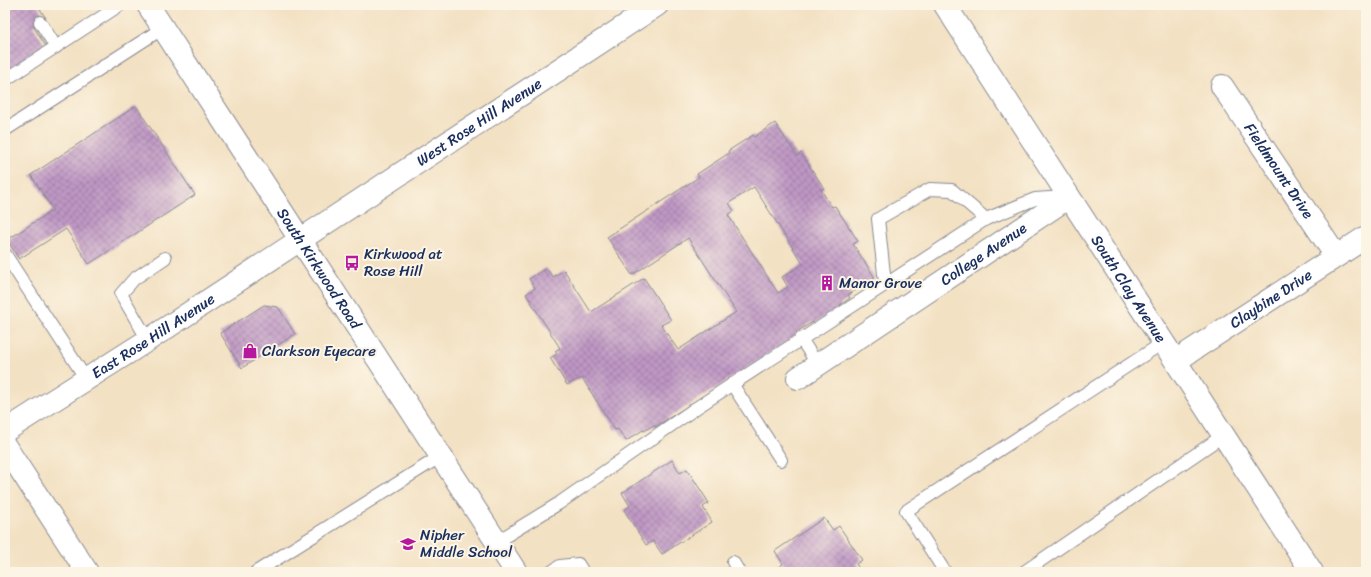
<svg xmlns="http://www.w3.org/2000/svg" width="1371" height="577" font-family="Sriracha,sans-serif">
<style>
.building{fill:url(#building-cross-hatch);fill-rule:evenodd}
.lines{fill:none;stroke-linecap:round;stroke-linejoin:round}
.lane-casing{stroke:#878890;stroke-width:14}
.street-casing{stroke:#878890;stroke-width:24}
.primary-casing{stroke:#878890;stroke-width:24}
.lane{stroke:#fff;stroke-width:12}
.street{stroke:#fff;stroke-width:22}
.primary{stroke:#fff;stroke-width:22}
.labels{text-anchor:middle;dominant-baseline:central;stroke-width:4;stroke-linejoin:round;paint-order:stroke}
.street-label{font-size:15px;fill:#1b2f5e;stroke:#fcf5e5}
.poi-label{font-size:15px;fill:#1b2f5e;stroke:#fcf5e5;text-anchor:start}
</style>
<defs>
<pattern id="building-cross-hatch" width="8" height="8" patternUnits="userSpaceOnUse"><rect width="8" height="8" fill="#bf97c4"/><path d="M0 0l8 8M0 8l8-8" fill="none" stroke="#9a7ca2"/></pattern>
</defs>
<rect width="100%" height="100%" fill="#fcf5e5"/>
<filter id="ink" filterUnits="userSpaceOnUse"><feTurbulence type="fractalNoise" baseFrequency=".025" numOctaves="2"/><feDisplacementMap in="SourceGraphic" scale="8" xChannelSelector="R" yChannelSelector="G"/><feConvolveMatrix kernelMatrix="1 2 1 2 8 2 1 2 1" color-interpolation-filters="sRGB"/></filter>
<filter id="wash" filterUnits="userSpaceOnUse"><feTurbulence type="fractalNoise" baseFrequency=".012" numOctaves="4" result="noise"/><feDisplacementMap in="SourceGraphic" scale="16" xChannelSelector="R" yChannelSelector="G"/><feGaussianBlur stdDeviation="0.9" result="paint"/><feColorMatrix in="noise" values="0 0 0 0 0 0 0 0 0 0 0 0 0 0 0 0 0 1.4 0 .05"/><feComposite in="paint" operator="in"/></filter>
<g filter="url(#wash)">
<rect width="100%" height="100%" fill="#f3e1c3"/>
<g id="blocks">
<!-- building -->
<g class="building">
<polygon points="5,5 37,5 46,18 33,26 47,48 5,75"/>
<polygon points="136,106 195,195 89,264 66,229 19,259 7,240 53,210 31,175"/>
<path d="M 775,123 L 797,156 L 801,153 L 824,188 L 821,190 L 832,207 L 835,206 L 858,241 L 853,244 L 875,278 L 848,295 L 850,298 L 840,305 L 841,307 L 814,324 L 813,322 L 796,332 L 798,335 L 655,427 L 654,425 L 644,431 L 643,430 L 626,441 L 618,429 L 615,430 L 582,378 L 567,385 L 550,358 L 557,354 L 555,351 L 560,348 L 526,294 L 535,288 L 529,279 L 546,268 L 553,277 L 564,270 L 591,312 L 644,278 L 671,320 L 661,325 L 678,350 L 736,312 L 688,238 L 632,275 L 607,237 L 699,177 L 697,174 L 729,153 L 728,151 L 753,135 L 754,137 ZM 754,187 L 803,264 L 782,277 L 788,287 L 778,293 L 728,215 L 734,211 L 729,203 Z"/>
<polygon points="264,305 278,307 295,334 242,368 220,333"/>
<polygon points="672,460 680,473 687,469 709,503 703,507 712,522 662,554 653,541 646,545 624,510 630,506 622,493"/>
<polygon points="824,518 833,530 839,526 862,560 856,564 861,572 779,572 777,569 783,564 775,551"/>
</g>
</g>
</g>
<g filter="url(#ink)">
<use href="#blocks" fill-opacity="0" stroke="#878890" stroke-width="1"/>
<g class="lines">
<!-- lane casing -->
<g class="lane-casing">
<g id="lane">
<polyline points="40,22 56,47"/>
<polyline points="5,80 120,5"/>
<polyline points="5,130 163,28"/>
<polyline points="5,254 86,379"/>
<polyline points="885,283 878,219 930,189 952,190 986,219"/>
<polyline points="801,339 818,365"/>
<polyline points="148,340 121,294 134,279 165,258"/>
<polyline points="732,384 781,460"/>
<polyline points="496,542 558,504 696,408 986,219 1035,199 1064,197"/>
<polyline points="733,562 739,572"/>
<polyline points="256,572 441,456"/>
<polyline points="551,572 560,566 578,564 583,572"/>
<polyline points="945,572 906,511 1164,342"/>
<polyline points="1024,572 1224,435"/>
</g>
</g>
<!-- street casing -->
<g class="street-casing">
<g id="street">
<path id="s1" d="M 945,5 L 1312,572"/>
<path id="s2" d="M 1222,86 L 1336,256"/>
<path id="s3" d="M 1177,360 L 1366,237"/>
<path id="s4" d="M 798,378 L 1069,197"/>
<path id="s5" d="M 5,431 L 148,340 L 657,5"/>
<polyline points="5,446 87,572"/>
</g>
</g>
<!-- primary casing -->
<g class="primary-casing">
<g id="primary">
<path id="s6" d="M 148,5 L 516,572"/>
</g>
</g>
<!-- lane -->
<use href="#lane" class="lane"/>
<!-- street -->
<use href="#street" class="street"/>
<!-- primary -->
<use href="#primary" class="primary"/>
</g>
</g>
<!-- icons -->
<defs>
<g id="bus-bare" transform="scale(1.2)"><path d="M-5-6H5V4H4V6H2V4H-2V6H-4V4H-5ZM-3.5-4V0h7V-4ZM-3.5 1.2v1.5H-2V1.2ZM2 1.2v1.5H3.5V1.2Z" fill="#b5179e" stroke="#fcf5e5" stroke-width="2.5" paint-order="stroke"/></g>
<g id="building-bare" transform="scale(1.2)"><path d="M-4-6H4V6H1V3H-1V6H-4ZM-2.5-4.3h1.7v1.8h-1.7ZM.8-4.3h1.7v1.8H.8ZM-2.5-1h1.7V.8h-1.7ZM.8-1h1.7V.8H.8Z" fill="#b5179e" stroke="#fcf5e5" stroke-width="2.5" paint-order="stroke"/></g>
<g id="shop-bare" transform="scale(1.2)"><path d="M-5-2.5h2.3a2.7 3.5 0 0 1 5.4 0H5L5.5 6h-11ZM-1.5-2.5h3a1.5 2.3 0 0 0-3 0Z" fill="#b5179e" stroke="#fcf5e5" stroke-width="2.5" paint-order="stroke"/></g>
<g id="school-bare" transform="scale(1.2)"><path d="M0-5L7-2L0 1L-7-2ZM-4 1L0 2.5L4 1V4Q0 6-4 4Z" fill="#b5179e" stroke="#fcf5e5" stroke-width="2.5" paint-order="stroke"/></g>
</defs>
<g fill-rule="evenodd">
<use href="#bus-bare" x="352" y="263"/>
<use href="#building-bare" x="827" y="283"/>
<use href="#shop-bare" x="250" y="351"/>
<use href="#school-bare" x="408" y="544"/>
</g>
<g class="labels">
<!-- street labels -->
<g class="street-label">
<text stroke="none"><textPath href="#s5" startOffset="566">West Rose Hill Avenue</textPath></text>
<text stroke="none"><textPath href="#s2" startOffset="102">Fieldmount Drive</textPath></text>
<text stroke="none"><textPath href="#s4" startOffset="223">College Avenue</textPath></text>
<text stroke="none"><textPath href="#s6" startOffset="314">South Kirkwood Road</textPath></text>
<text stroke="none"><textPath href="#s1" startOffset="338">South Clay Avenue</textPath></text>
<text stroke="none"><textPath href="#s3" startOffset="112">Claybine Drive</textPath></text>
<text stroke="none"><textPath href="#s5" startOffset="176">East Rose Hill Avenue</textPath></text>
</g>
<!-- poi labels -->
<g class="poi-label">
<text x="364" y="254">Kirkwood at<tspan x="364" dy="17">Rose Hill</tspan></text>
<text x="839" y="283">Manor Grove</text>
<text x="262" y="351">Clarkson Eyecare</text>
<text x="420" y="535">Nipher<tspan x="420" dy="17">Middle School</tspan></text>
</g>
</g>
<!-- margin -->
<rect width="1371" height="577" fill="none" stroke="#fcf5e5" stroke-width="20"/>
</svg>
